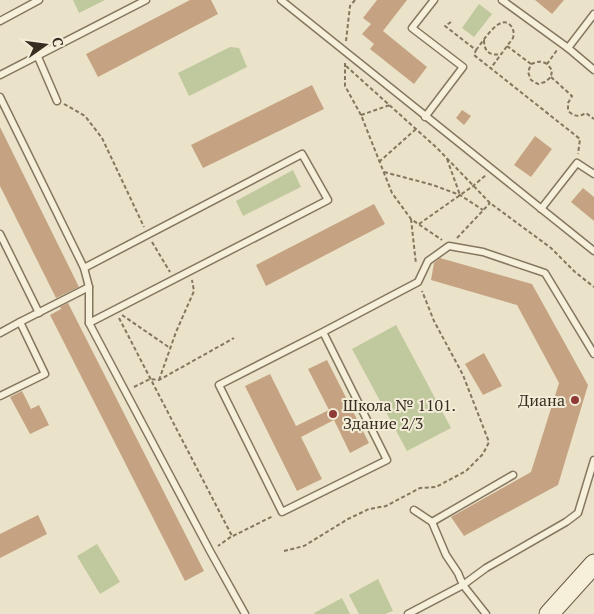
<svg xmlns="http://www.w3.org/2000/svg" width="594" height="614" font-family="'PT Serif',serif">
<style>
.green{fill:#c0c89d}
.building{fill:#c5a382}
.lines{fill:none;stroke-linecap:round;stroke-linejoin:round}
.lane-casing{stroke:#85765f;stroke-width:9}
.secondary-casing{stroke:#675842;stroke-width:21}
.path{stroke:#85765f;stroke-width:2;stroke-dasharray:4 2.5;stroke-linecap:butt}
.lane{stroke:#f6f0db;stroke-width:6}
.secondary{stroke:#f6f0db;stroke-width:19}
.poi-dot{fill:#8f3b35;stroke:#f3edd8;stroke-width:2}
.labels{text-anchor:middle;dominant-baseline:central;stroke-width:4;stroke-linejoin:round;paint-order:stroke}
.poi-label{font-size:16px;fill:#372e21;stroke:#f3edd8;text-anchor:end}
</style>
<rect width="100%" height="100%" fill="#ebe3c9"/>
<!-- green -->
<g class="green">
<polygon points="73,0 105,0 79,13"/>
<polygon points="479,4 492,14 474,37 462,28"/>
<polygon points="230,47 239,48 247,67 189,96 178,73"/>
<polygon points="293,170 301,187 243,216 236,201"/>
<polygon points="396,325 451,428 407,451 352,349"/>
<polygon points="97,544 120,582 100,594 77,556"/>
<polygon points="378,579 393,611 385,614 359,614 349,595"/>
<polygon points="342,598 350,614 315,614 314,613"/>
</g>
<!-- building -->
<g class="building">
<polygon points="190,0 211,0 218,14 98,77 86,54"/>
<polygon points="377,0 407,0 383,31 427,67 414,84 370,49 374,44 362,34 371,24 363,18"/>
<polygon points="535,0 564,0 552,14"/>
<polygon points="312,85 324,109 203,168 191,145"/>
<polygon points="462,110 471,116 464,125 456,118"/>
<polygon points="0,127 79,287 56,298 0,186"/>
<polygon points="535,136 552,149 531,177 514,165"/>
<polygon points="583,188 594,197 594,221 571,202"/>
<polygon points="374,204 385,224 266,286 256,265"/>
<polygon points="440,258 532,284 588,385 558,485 464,536 451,517 531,472 559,383 517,305 431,280 434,263"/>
<polygon points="68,303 204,571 185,581 50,315 61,309 60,307"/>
<polygon points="484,353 502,386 483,395 465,364"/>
<polygon points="327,360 369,443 350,453 334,420 301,437 322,479 297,491 245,386 270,374 296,426 329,410 308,369"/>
<polygon points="22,391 31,409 39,405 49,425 30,434 10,397"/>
<polygon points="38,515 47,534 0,558 0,534"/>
</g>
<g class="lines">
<!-- lane casing -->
<g class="lane-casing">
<g id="lane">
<polyline points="281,0 594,251"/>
<polyline points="502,0 568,48"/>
<polyline points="594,14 568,48 594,70"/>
<polyline points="0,21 39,0"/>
<polyline points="38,57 57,101"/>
<polyline points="0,75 146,0"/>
<polyline points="0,97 84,268 89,287 89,323 210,551 245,614"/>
<polyline points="425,117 463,67 412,28 434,0"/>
<polyline points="541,209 577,163 594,174"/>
<polyline points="0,234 39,313"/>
<polyline points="84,268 302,154 328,200 89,323"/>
<polyline points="323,332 387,460 282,512 219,385 323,332 418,282 428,261 449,246 483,252 545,273 594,354"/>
<polyline points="0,333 20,322"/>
<polyline points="0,396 45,374 20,322 89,287"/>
<polyline points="414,510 432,522 446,555 458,573 463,585 486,614"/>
<polyline points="432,522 513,475"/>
<polyline points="408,614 463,585 486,568 566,522 578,513 594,460"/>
</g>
</g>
<!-- secondary casing -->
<g class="secondary-casing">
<polyline id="secondary" points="549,614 594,564"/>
</g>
<!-- path -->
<g class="path">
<polyline points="451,22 445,26 476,50 474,55 580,139 578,154"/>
<path d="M 484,40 C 484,52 490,56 501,54"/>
<polyline points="346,41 350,6 355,0"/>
<polyline points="507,46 531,64"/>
<path d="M 476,50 C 483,42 500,12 511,26 C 514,30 514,33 513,38 L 491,68"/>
<polyline points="345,63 345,86 361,115 392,193 411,219 442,240"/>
<path d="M 547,64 C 541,60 537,62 531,64 L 528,72 L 531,80 L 538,84 L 545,82 L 551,77 L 552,70 L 547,64 L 557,50"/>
<polyline points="346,66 437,148 490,203 551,248 575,272 594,287"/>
<path d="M 551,77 L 572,96 L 568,103 L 568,111 C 575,117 579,117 586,113 L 594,119"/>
<polyline points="64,104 85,116 102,138 144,227"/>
<polyline points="361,115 390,105"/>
<polyline points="447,159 460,195"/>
<polyline points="379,162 416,129"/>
<polyline points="384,172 433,185 460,195 483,210"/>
<polyline points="411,219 416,264"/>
<polyline points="419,224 473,186 486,175"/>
<polyline points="457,238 490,203"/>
<polyline points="152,242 170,272"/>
<polyline points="122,315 170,348"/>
<polyline points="119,318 232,536 218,546"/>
<polyline points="159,380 176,332 194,291 192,280"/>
<polyline points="134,387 150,379 159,380 234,338"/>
<polyline points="233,536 273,516"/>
<polyline points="284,551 304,546 348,519 369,509 386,506 420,488 436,487 466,471 483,454 489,442 463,375 434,321 422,291"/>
</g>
<!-- lane -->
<use href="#lane" class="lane"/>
<!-- secondary -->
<use href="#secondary" class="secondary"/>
</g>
<!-- markers -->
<g class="poi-dot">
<circle cx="575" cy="400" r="5"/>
<circle cx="333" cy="414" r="5"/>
</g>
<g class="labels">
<!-- poi labels -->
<g class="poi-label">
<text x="565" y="400">Диана</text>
<text x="343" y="405" text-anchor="start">Школа № 1101.<tspan x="343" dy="18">Здание 2/3</tspan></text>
</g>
</g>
<!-- north arrow -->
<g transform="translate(45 45) rotate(76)" stroke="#f3edd8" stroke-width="4" paint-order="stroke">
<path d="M0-4L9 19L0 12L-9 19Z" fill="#372e21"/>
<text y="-8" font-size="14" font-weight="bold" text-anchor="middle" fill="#372e21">С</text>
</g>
</svg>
